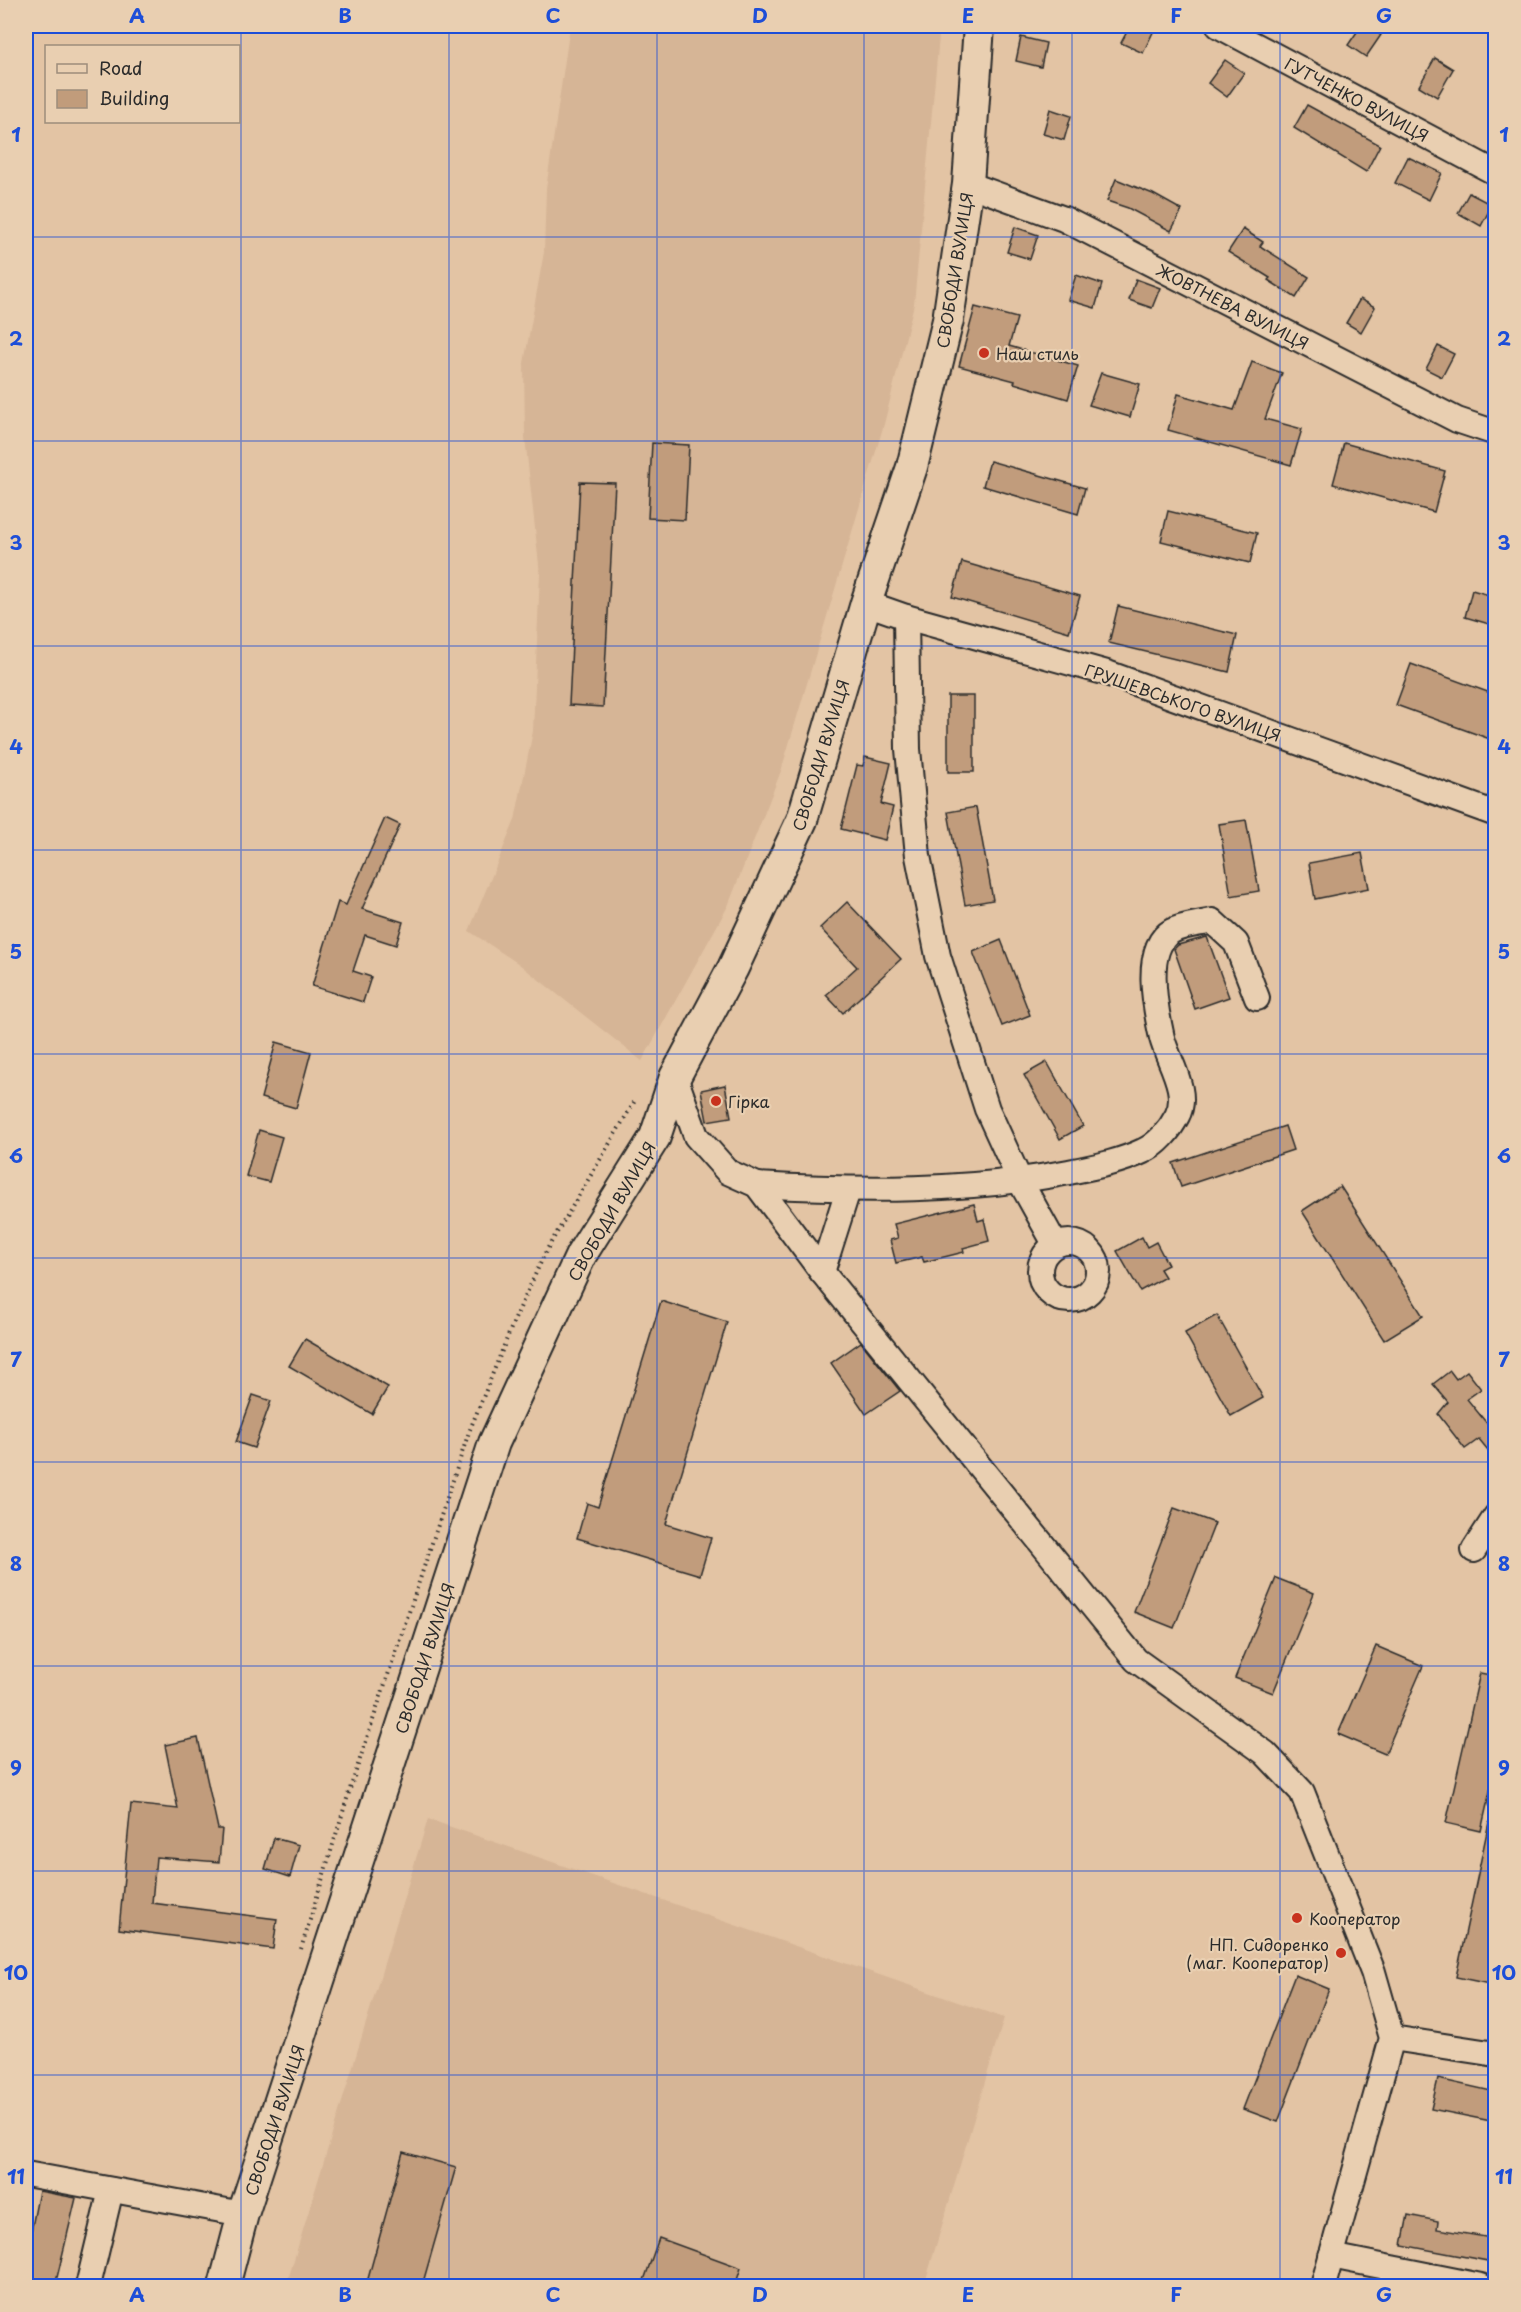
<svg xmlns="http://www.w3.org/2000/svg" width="1521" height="2312" font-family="'Playpen Sans',sans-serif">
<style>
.built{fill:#d6b596}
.building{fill:#c19c7b;stroke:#2b2b2b;stroke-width:1.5}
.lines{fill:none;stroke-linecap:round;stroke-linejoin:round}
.minor-casing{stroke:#2b2b2b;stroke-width:28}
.major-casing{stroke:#2b2b2b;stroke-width:34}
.path{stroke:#2b2b2b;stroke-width:4;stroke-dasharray:1.5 4.5;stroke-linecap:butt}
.minor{stroke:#e9cfb1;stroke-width:24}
.major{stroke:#e9cfb1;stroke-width:30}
.grid{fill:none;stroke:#1d4ed8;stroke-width:1.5;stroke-opacity:0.55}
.poi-dot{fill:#c8321e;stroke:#e9cfb1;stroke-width:2}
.labels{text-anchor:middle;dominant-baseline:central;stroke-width:4.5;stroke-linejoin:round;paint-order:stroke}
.street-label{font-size:16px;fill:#2b2b2b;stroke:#e9cfb1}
.poi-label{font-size:16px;fill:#2b2b2b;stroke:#e9cfb1;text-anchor:start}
.neatline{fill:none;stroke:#1d4ed8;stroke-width:2}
.grid-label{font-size:20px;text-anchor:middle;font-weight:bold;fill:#1d4ed8}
</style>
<rect width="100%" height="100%" fill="#e3c4a4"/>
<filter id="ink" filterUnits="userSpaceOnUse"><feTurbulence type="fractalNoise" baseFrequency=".0167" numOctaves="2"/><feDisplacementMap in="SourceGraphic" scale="12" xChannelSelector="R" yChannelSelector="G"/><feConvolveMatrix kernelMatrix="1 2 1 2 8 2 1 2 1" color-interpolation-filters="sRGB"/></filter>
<g filter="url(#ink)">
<!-- built -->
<g class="built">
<polygon points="570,26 940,26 914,304 884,424 781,771 728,906 642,1061 519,964 469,931 515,820 533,731 540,574 525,437 524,363 544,252 546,189"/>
<polygon points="428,1819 1004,2018 924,2286 286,2286"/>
</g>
<!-- building -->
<g class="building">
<polygon points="1130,26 1156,26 1143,53 1121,43"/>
<polygon points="1361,26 1366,26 1381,35 1366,57 1348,45"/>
<polygon points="1021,37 1046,43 1041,67 1016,61"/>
<polygon points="1435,58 1453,69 1437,97 1419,86"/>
<polygon points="1225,60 1244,73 1227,97 1208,83"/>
<polygon points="1307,105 1380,145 1366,172 1294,128"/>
<polygon points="1050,109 1071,116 1064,140 1043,134"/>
<polygon points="1408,157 1442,173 1429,200 1395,183"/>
<polygon points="1116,179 1153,194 1182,210 1171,231 1128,208 1107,201"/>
<polygon points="1469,193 1492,205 1481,226 1458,213"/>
<polygon points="1015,227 1038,235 1030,259 1007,252"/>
<polygon points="1243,229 1263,242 1260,246 1309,277 1296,298 1268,280 1270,278 1228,252"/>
<polygon points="1076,275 1102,284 1095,308 1068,300"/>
<polygon points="1136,279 1160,288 1152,308 1129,300"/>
<polygon points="1360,299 1375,307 1361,332 1346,323"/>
<polygon points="975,307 1017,318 1009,346 1078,366 1068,399 1014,383 1015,381 959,366"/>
<polygon points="1438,346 1454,354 1442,377 1426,369"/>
<polygon points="1252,362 1282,373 1265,419 1302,429 1291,465 1168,430 1178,394 1234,410"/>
<polygon points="1101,373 1140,384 1130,417 1089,405"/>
<polygon points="652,443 689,445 685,520 648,518"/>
<polygon points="1344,443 1445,471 1434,512 1333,484"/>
<polygon points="990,461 1085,488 1078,514 983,486"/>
<polygon points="580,482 615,483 603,707 569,705"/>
<polygon points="1168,511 1257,533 1250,563 1161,541"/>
<polygon points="962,562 1080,596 1069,632 952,597"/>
<polygon points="1472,590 1496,597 1496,626 1465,617"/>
<polygon points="1118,606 1237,635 1229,672 1109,643"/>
<polygon points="1411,664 1496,695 1496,724 1490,739 1396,705"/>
<rect x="948" y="696" width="26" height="76"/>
<polygon points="865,757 891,763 881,804 893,807 885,840 841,829 857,765 863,766"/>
<polygon points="976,807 993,900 965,905 948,812"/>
<polygon points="385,818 400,825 362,909 403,922 396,945 365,935 353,971 371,977 363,1002 312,986 338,902 346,905"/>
<polygon points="1246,820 1259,891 1231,896 1219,824"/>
<polygon points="1362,853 1369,888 1315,899 1309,863"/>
<polygon points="847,902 901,959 843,1013 826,995 857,967 820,928"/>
<polygon points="1207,937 1229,997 1195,1009 1174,949 1178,945"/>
<polygon points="1001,940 1030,1015 1002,1026 973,952"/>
<polygon points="276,1042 311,1052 296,1108 261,1098"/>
<polygon points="1047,1062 1083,1126 1060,1139 1024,1075"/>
<polygon points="725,1085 731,1117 707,1121 701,1090"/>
<polygon points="1285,1126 1293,1150 1181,1187 1173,1163"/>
<polygon points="259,1130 282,1137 269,1182 246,1176"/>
<polygon points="1340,1186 1423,1316 1384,1340 1302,1211"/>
<polygon points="974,1204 978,1221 984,1219 989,1241 963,1248 964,1252 924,1262 922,1257 896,1263 890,1240 898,1238 894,1224"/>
<polygon points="1142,1237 1147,1247 1156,1242 1168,1265 1160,1269 1165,1277 1140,1291 1117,1251"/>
<polygon points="661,1301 727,1322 666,1524 711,1538 700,1575 577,1538 587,1503 598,1507"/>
<polygon points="1217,1315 1263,1398 1231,1416 1185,1333"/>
<polygon points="305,1339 388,1387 372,1414 289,1366"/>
<polygon points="861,1342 900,1391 866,1414 831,1363"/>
<polygon points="1450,1371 1456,1379 1467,1371 1481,1389 1467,1399 1489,1426 1496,1421 1496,1460 1479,1439 1465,1449 1438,1414 1448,1402 1433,1384"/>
<polygon points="253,1395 271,1401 254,1448 236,1442"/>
<polygon points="1174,1508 1215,1523 1174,1628 1134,1612"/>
<polygon points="1276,1578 1314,1593 1273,1693 1235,1678"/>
<polygon points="1376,1646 1423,1666 1385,1754 1338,1734"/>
<polygon points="1480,1673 1496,1676 1496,1764 1481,1831 1446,1823"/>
<polygon points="198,1738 218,1829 222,1829 219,1862 156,1857 152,1903 277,1919 273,1949 119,1929 131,1804 178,1809 165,1745"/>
<polygon points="1489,1822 1496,1822 1496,1959 1490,1984 1456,1977"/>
<polygon points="274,1838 299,1845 290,1877 265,1869"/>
<polygon points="1295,1975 1329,1989 1278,2122 1243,2109"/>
<polygon points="1438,2079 1496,2092 1496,2122 1431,2109"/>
<polygon points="403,2152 456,2167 422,2286 366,2286"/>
<polygon points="39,2191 76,2198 55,2286 26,2286 26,2258"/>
<polygon points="1408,2215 1438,2221 1437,2229 1492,2238 1488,2261 1402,2245"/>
<polygon points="659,2238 741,2268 735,2286 642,2286"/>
</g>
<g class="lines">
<!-- minor casing -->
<g class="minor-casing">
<g id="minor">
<polyline points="1219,26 1496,173"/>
<polyline points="968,184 1064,219 1457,420 1496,433"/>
<polyline points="866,603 906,617 1107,673 1496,814"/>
<polyline points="906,617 908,749 918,856 938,956 987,1109 1020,1181 1055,1244"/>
<polyline points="675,1077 696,1136 728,1172 757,1185 822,1272 1136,1660 1265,1753 1302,1792 1373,1972 1392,2038 1323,2286"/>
<path d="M 757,1185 C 860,1191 968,1192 1069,1172 C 1094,1167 1120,1162 1143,1151 C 1157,1145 1170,1130 1177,1116 C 1190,1092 1168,1061 1162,1038 C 1156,1011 1142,948 1172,931 C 1183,925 1200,924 1212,921 L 1236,943 L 1257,998"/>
<circle cx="1069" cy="1271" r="29"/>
<polyline points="822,1272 848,1190"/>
<polyline points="1474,1550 1496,1516"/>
<polyline points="1392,2038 1496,2054"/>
<polyline points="26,2174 243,2214"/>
<polyline points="1331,2256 1481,2286"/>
<polyline points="88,2286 111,2190"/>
</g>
</g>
<!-- major casing -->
<g class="major-casing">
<polyline id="major" points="224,2286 243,2214 494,1443 581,1255 655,1137 675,1077 733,968 802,820 866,603 912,467 948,320 968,184 979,26"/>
</g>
<!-- path -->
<polyline class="path" points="301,1949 350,1789 469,1432 514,1321 546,1251 636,1099"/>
<!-- minor -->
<use href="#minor" class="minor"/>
<!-- major -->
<use href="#major" class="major"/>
</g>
</g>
<!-- grid -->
<path class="grid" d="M 241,26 L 241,2286M 449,26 L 449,2286M 657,26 L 657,2286M 864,26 L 864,2286M 1072,26 L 1072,2286M 1280,26 L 1280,2286M 26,237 L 1496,237M 26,441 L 1496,441M 26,646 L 1496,646M 26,850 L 1496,850M 26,1054 L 1496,1054M 26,1258 L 1496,1258M 26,1462 L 1496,1462M 26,1666 L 1496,1666M 26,1871 L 1496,1871M 26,2075 L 1496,2075"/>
<!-- markers -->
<g class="poi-dot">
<circle cx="984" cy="353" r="6"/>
<circle cx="716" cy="1101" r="6"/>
<circle cx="1297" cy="1918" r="6"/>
<circle cx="1341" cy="1953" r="6"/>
</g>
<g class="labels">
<!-- street labels -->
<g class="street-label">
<text transform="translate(1357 99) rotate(28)">ГУТЧЕНКО ВУЛИЦЯ</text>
<text transform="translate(954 270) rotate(-81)">СВОБОДИ ВУЛИЦЯ</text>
<text transform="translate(1233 306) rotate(27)">ЖОВТНЕВА ВУЛИЦЯ</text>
<text transform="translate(1183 702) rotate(19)">ГРУШЕВСЬКОГО ВУЛИЦЯ</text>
<text transform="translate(820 755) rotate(-73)">СВОБОДИ ВУЛИЦЯ</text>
<text transform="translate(611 1211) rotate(-60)">СВОБОДИ ВУЛИЦЯ</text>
<text transform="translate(424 1658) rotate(-72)">СВОБОДИ ВУЛИЦЯ</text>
<text transform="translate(274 2120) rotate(-72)">СВОБОДИ ВУЛИЦЯ</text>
</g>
<!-- poi labels -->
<g class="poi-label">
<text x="996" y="353">Наш стиль</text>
<text x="728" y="1101">Гірка</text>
<text x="1309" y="1918">Кооператор</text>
<text x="1329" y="1944" text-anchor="end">НП. Сидоренко<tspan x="1329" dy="18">(маг. Кооператор)</tspan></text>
</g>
</g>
<!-- margin -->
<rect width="1521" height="2312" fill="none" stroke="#e9cfb1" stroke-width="66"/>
<!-- legend -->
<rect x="45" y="45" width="195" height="78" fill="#e9cfb1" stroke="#9d8d7b" stroke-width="1.5"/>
<rect x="57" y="64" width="30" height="9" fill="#e9cfb1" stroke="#9d8d7b" stroke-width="1.5"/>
<text x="99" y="75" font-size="18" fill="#2b2b2b">Road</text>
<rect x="57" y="90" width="30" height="18" fill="#c19c7b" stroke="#9d8d7b" stroke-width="1.5"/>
<text x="99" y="105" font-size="18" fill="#2b2b2b">Building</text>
<rect x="33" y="33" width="1455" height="2246" class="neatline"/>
<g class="grid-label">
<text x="137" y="23">A</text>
<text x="345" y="23">B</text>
<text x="553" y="23">C</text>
<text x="760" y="23">D</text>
<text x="968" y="23">E</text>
<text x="1176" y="23">F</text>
<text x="1384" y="23">G</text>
<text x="16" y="142">1</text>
<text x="1504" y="142">1</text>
<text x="16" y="346">2</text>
<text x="1504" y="346">2</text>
<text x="16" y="550">3</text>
<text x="1504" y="550">3</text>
<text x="16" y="754">4</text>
<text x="1504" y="754">4</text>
<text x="16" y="959">5</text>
<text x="1504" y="959">5</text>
<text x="16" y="1163">6</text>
<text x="1504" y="1163">6</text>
<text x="16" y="1367">7</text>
<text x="1504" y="1367">7</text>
<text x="16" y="1571">8</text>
<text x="1504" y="1571">8</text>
<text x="16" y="1775">9</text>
<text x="1504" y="1775">9</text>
<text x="16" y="1980">10</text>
<text x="1504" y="1980">10</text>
<text x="16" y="2184">11</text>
<text x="1504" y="2184">11</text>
<text x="137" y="2302">A</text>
<text x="345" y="2302">B</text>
<text x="553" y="2302">C</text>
<text x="760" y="2302">D</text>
<text x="968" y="2302">E</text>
<text x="1176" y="2302">F</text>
<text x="1384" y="2302">G</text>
</g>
</svg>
